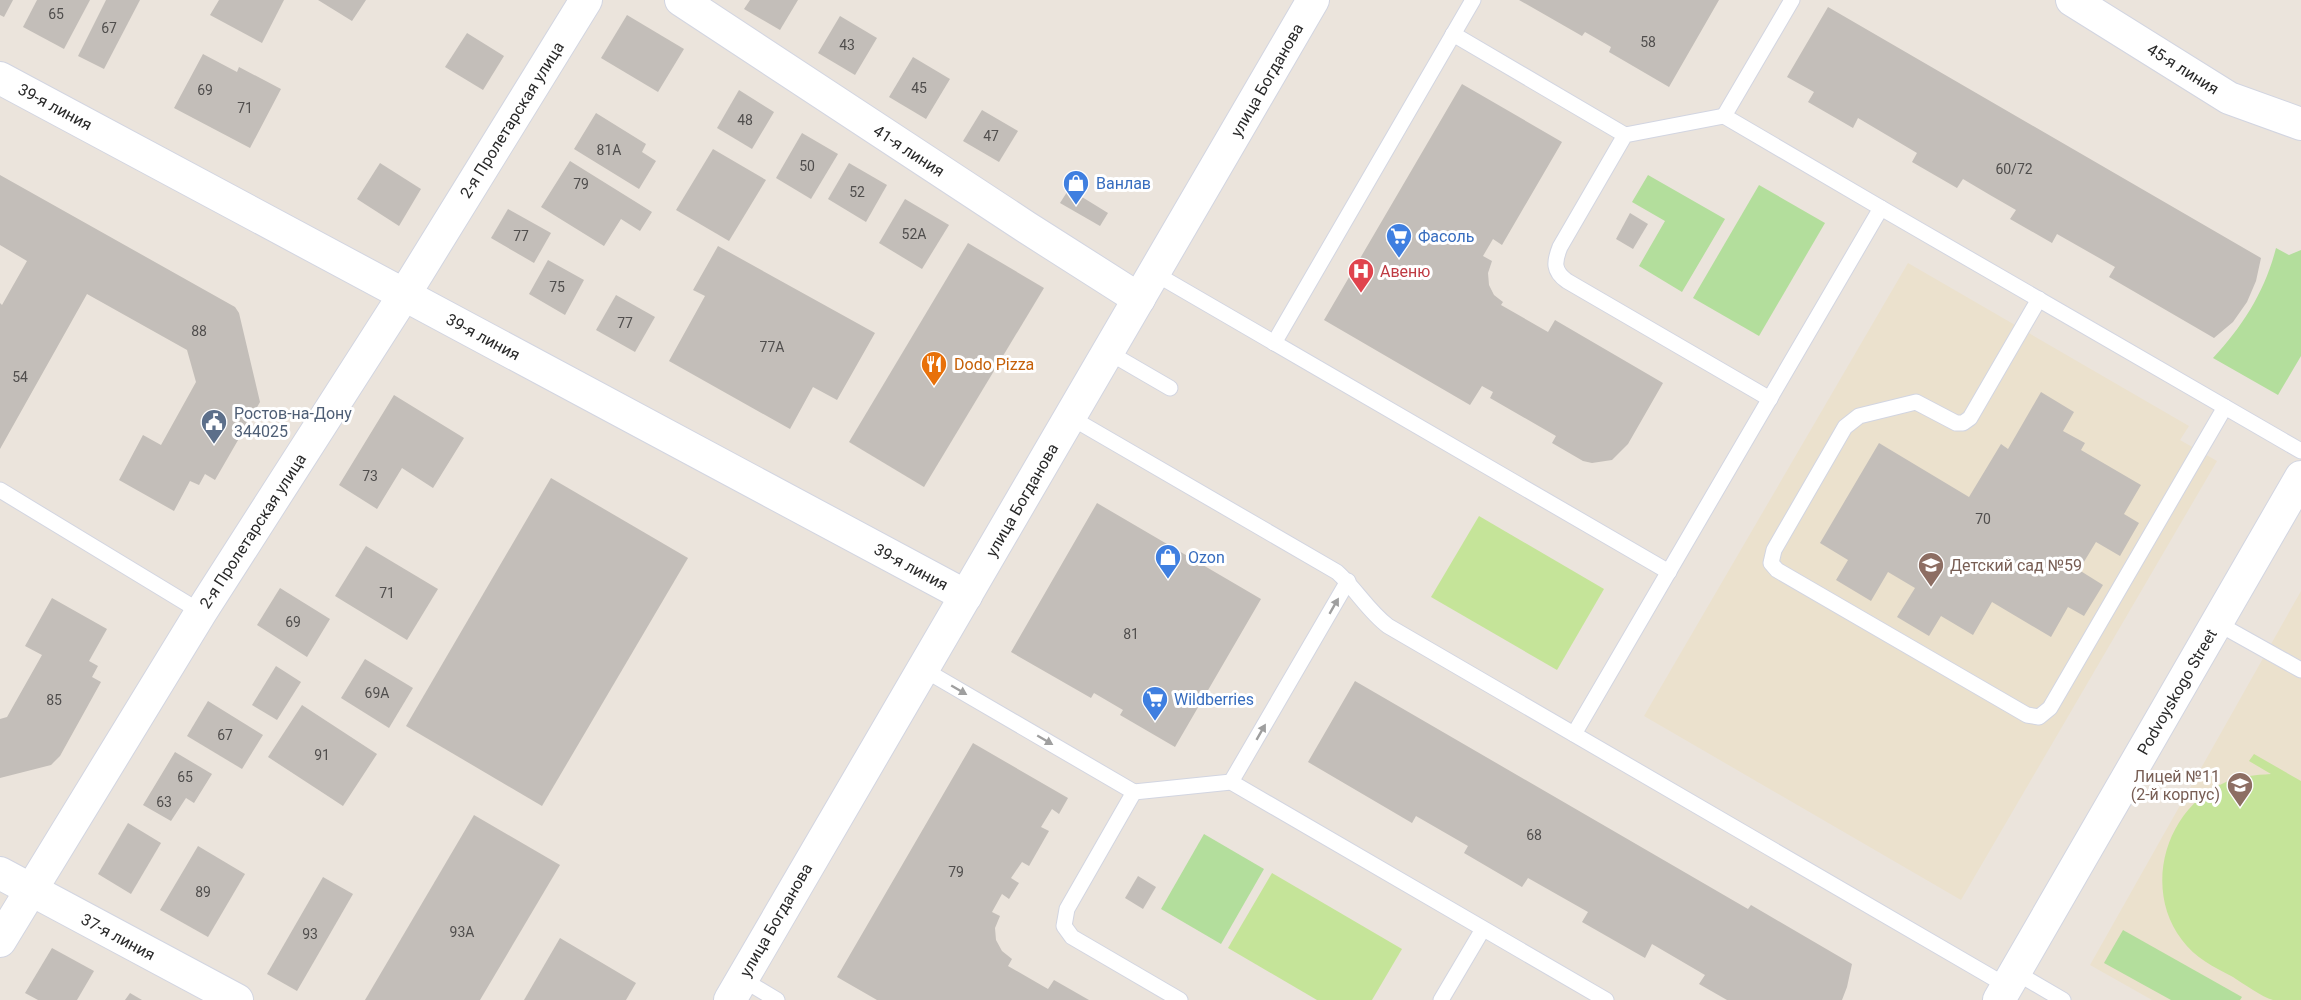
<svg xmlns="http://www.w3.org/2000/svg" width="2301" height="1000" font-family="Roboto,sans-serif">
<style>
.education{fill:#ebe1cd}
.green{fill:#b3de9c}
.pitch{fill:#c5e499}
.building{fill:#c3beb9}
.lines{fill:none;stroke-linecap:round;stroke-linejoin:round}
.lane-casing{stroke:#d2d5e1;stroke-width:17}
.street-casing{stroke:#d2d5e1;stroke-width:34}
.lane{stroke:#fff;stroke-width:15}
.street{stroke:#fff;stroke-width:32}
.oneway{fill:#9f9f9f}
.labels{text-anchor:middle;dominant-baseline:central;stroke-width:6;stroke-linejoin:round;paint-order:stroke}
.number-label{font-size:14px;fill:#504e4d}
.street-label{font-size:16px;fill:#292929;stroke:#fff}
.shop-label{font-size:16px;fill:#366cbe;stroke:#fff;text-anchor:start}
.health-label{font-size:16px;fill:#be3a42;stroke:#fff;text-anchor:start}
.food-label{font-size:16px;fill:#c56008;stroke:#fff;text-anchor:start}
.service-label{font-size:16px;fill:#4e5e75;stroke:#fff;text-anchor:start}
.education-label{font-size:16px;fill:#785e54;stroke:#fff;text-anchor:start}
</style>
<rect width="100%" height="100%" fill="#ebe4dc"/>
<!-- education -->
<g class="education">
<polygon points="1908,263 2189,426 2180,440 2217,461 1961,900 1644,716"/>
<polygon points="2301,591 2301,1000 2152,1000 2090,965"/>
</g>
<!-- green -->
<g class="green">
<polygon points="1648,175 1725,219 1682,292 1639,266 1665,221 1632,202"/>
<polygon points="1759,185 1825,223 1759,336 1693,298"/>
<path d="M 2276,248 L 2289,255 L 2301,250 L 2301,356 L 2278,395 L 2213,358 C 2243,326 2265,291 2276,248 Z"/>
<polygon points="1204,834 1264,869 1221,944 1161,909"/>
<polygon points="2123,930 2242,997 2240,1000 2171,1000 2104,963"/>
</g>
<!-- pitch -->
<g class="pitch">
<polygon points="1479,516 1604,589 1557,670 1431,597"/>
<path d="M 2254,754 L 2301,781 L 2301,1000 C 2293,1000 2281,1000 2273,1000 C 2262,997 2244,984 2233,977 C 2214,967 2195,958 2182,940 C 2142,888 2166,807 2226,782 C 2240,776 2255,775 2271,774 L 2249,761 Z"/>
<polygon points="1272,873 1402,949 1372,1000 1317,1000 1228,948"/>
</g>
<!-- building -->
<g class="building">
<polygon points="0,0 13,0 4,17 0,15"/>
<polygon points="37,0 90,0 64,49 23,27"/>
<polygon points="106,0 140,0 104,69 78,56"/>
<polygon points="219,0 284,0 262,43 210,15"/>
<polygon points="318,0 366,0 352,21"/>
<polygon points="750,0 798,0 780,30 744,9"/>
<polygon points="1519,0 1719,0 1669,87 1609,52 1611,47 1585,32 1582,36"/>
<polygon points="1828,7 2261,258 2256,281 2247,302 2233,322 2214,338 2109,277 2115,267 2057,234 2052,243 2010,219 2016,210 1990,195 1963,179 1957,188 1912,162 1917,153 1858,118 1853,128 1808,102 1814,92 1787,77"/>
<polygon points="627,15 684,49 658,92 601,58"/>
<polygon points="840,16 877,38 855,75 818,53"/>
<polygon points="467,33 504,56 483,90 445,67"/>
<polygon points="203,54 237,72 239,67 281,89 250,148 174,108"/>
<polygon points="913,57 950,79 926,119 889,97"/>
<polygon points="1462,84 1562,142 1502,245 1493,239 1483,256 1492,261 1488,273 1489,285 1494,295 1503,302 1501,305 1548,332 1555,320 1663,383 1628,444 1612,460 1592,463 1583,461 1552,443 1556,436 1490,398 1493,392 1482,386 1470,405 1324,320"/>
<polygon points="739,90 774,112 752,149 717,128"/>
<polygon points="982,110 1018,131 999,162 963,141"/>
<polygon points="596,113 646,144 642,152 656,161 639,189 574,149"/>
<polygon points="802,133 838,154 811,199 776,178"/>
<polygon points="713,149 766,180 729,241 676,210"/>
<polygon points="570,161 652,212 640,231 621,219 604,246 541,207"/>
<polygon points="380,163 421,189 399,226 357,199"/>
<polygon points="849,163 887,185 866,222 828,199"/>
<polygon points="0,175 235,307 239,313 260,402 215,480 205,474 199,485 190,481 174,511 119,480 143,435 161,445 196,382 187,350 87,294 0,449 0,303 2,305 27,261 0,245"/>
<polygon points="1069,189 1108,213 1100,226 1060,203"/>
<polygon points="905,199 949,225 922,269 879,243"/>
<polygon points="508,209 551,233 534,263 491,238"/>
<polygon points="1630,213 1648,224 1633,249 1616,239"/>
<polygon points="968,243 1044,288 924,487 849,442"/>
<polygon points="718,246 875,333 837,400 813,387 790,429 669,361 705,296 693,290"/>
<polygon points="548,260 584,280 565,315 529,294"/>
<polygon points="616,295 655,317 635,352 596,330"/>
<polygon points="2041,392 2074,412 2063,431 2085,443 2081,450 2141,485 2124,514 2139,523 2120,556 2096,542 2079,570 2103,585 2084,616 2068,607 2051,637 1992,602 1973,635 1941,616 1929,636 1897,617 1915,588 1888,572 1871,601 1836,580 1848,560 1820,543 1879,443 1969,497 2001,444 2008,449"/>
<polygon points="394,395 464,438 433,488 402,468 377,509 339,485"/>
<polygon points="551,478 688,558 542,806 406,726"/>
<polygon points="1097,503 1261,599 1175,747 1120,715 1123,710 1094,693 1091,698 1011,652"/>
<polygon points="366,546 438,589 407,640 335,596"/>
<polygon points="280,588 330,619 307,657 257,625"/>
<polygon points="52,598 107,629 89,661 98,666 92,677 101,682 60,756 51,765 0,778 0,719 7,717 42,655 25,646"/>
<polygon points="365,659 413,688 389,728 341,698"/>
<polygon points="276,666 301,682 277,720 252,705"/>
<polygon points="1355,681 1748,909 1751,905 1852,964 1847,987 1842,1000 1727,1000 1699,984 1705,975 1652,944 1645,958 1582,922 1588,912 1528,878 1522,887 1464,853 1468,846 1416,816 1412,823 1308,762"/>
<polygon points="208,701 263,735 242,769 187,736"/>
<polygon points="302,705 377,754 343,806 268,757"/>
<polygon points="973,743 1068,798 1059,814 1052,809 1041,827 1049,831 1029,866 1022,862 1011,878 1019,883 1009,899 1002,894 992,912 1000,916 995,928 996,940 1002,951 1012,959 1008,966 1048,989 1054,980 1089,1000 877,1000 837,977"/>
<polygon points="175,752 212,774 194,803 186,798 171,821 143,805"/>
<polygon points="474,815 560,865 480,1000 365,1000"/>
<polygon points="128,823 161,843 131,894 98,874"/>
<polygon points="198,846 245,874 208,937 160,910"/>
<polygon points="1138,876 1156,887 1143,909 1125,898"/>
<polygon points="323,877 353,894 297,991 267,974"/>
<polygon points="560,938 636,983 626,1000 524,1000"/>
<polygon points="52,948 94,971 77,1000 38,1000 25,993"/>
<polygon points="130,993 142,1000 125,1000"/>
</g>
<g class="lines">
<!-- lane casing -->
<g class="lane-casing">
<g id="lane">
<polyline points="1792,0 1724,116 1881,208"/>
<polyline points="1453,34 1625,135"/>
<path d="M 1724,116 L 1625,135 L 1560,247 C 1554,262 1553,271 1567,281 L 1770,399"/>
<polyline points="1154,273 1669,572"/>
<polyline points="2039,299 1970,418 1963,423 1956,423 1916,402 1859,416 1845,427 1774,550 1771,563 1777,570 2027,715 2039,717 2050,708 2225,407"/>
<polyline points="1274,343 1473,0"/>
<polyline points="1108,352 1170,388"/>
<path d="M 1070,417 L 1337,572 C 1356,589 1368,611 1388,626 L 2007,986"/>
<polyline points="0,490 201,612"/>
<polyline points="2217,623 2301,670"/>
<polyline points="923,669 1134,792 1231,782 1606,1000"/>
<polyline points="1574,734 1881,208 2301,451"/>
<polyline points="1231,782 1348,581"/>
<polyline points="1134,792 1067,909 1064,926 1072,937 1180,1000"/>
<polyline points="2015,972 2063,1000"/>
<polyline points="742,979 777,1000"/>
<polyline points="1441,1000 1483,929"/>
</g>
</g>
<!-- street casing -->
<g class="street-casing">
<g id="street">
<polyline points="681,0 1026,227 1139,299"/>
<polyline points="2072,0 2229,98 2301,124"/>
<polyline points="0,78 966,596"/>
<polyline points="0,873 237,1000"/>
<polyline points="0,941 201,612 404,295 586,0"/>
<polyline points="730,1000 1313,0"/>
<polyline points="1999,1000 2301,477"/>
</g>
</g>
<!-- lane -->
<use href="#lane" class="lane"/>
<!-- street -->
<use href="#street" class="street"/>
</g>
<!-- one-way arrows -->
<defs><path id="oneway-solid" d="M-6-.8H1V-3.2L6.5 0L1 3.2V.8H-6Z" transform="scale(1.5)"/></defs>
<g class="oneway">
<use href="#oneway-solid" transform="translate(1334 606) rotate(-60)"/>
<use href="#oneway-solid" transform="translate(959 690) rotate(30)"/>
<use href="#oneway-solid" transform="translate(1261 732) rotate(-60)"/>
<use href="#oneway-solid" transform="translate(1045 740) rotate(30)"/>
</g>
<!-- icons -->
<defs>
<g id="shop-pin" transform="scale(1.35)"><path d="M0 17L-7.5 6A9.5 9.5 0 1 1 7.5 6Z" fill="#3f7fe0" stroke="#fff"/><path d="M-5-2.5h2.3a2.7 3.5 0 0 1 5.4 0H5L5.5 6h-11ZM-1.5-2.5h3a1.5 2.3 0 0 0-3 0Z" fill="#fff"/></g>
<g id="supermarket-pin" transform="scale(1.35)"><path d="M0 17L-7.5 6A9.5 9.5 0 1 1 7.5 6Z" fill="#3f7fe0" stroke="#fff"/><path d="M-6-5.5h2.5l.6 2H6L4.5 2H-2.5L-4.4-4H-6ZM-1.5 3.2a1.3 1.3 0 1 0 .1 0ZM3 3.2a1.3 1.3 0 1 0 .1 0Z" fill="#fff"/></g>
<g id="hospital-pin" transform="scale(1.35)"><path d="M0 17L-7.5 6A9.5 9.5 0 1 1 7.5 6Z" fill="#e0444e" stroke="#fff"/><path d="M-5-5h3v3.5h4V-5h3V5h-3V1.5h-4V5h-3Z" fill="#fff"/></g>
<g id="restaurant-pin" transform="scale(1.35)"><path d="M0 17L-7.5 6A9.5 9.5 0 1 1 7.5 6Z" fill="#e8710a" stroke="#fff"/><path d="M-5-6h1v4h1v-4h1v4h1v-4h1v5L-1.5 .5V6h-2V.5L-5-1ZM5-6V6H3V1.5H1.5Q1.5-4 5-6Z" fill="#fff"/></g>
<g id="civic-pin" transform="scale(1.35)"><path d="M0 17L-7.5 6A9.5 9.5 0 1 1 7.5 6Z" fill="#5c6f8a" stroke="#fff"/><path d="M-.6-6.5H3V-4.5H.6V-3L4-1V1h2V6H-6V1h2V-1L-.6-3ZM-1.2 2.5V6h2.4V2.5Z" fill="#fff"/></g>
<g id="school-pin" transform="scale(1.35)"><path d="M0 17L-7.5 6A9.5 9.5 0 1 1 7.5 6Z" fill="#8d6e63" stroke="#fff"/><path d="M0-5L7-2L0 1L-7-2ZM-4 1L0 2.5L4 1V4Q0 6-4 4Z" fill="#fff"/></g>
</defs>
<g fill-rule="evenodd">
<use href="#shop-pin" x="1076" y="183"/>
<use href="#supermarket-pin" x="1399" y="236"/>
<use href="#hospital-pin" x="1361" y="271"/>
<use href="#restaurant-pin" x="934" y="364"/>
<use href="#civic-pin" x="214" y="422"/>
<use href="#shop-pin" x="1168" y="557"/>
<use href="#school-pin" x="1931" y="565"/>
<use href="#supermarket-pin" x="1155" y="699"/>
<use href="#school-pin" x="2240" y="785"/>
</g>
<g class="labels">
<!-- number labels -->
<g class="number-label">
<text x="56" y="14">65</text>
<text x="109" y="28">67</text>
<text x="1648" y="42">58</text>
<text x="847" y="45">43</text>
<text x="919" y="88">45</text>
<text x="205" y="90">69</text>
<text x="245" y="108">71</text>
<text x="745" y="120">48</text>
<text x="991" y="136">47</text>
<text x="609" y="150">81А</text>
<text x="807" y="166">50</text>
<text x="2014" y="169">60/72</text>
<text x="581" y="184">79</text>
<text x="857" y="192">52</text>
<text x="914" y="234">52А</text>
<text x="521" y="236">77</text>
<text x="557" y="287">75</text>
<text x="625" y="323">77</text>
<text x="199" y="331">88</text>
<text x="772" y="347">77А</text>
<text x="20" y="377">54</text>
<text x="370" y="476">73</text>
<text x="1983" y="519">70</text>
<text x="387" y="593">71</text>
<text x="293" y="622">69</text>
<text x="1131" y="634">81</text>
<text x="377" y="693">69А</text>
<text x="54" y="700">85</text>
<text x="225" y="735">67</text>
<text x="322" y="755">91</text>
<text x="185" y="777">65</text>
<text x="164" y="802">63</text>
<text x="1534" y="835">68</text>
<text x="956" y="872">79</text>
<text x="203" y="892">89</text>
<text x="462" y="932">93А</text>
<text x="310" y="934">93</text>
</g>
<!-- street labels -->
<g class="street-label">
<text transform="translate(2183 69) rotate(32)">45-я линия</text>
<text transform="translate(1267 80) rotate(-60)">улица Богданова</text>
<text transform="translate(55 107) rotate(28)">39-я линия</text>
<text transform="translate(512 120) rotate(-58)">2-я Пролетарская улица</text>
<text transform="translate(909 151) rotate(33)">41-я линия</text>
<text transform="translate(483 337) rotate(28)">39-я линия</text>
<text transform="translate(1022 500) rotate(-60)">улица Богданова</text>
<text transform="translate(253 531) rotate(-57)">2-я Пролетарская улица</text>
<text transform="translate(911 567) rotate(28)">39-я линия</text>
<text transform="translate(2177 692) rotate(-60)">Podvoyskogo Street</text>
<text transform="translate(776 920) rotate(-60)">улица Богданова</text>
<text transform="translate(118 937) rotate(28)">37-я линия</text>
</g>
<!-- shop labels -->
<g class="shop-label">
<text x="1096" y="183">Ванлав</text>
<text x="1418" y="236">Фасоль</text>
<text x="1188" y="557">Ozon</text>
<text x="1174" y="699">Wildberries</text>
</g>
<!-- health labels -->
<g class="health-label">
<text x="1380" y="271">Авеню</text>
</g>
<!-- food labels -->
<g class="food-label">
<text x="954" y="364">Dodo Pizza</text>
</g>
<!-- service labels -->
<g class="service-label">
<text x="234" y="413">Ростов-на-Дону<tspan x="234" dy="18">344025</tspan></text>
</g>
<!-- education labels -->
<g class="education-label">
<text x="1950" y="565">Детский сад №59</text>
<text x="2220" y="776" text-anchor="end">Лицей №11<tspan x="2220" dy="18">(2-й корпус)</tspan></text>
</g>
</g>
</svg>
